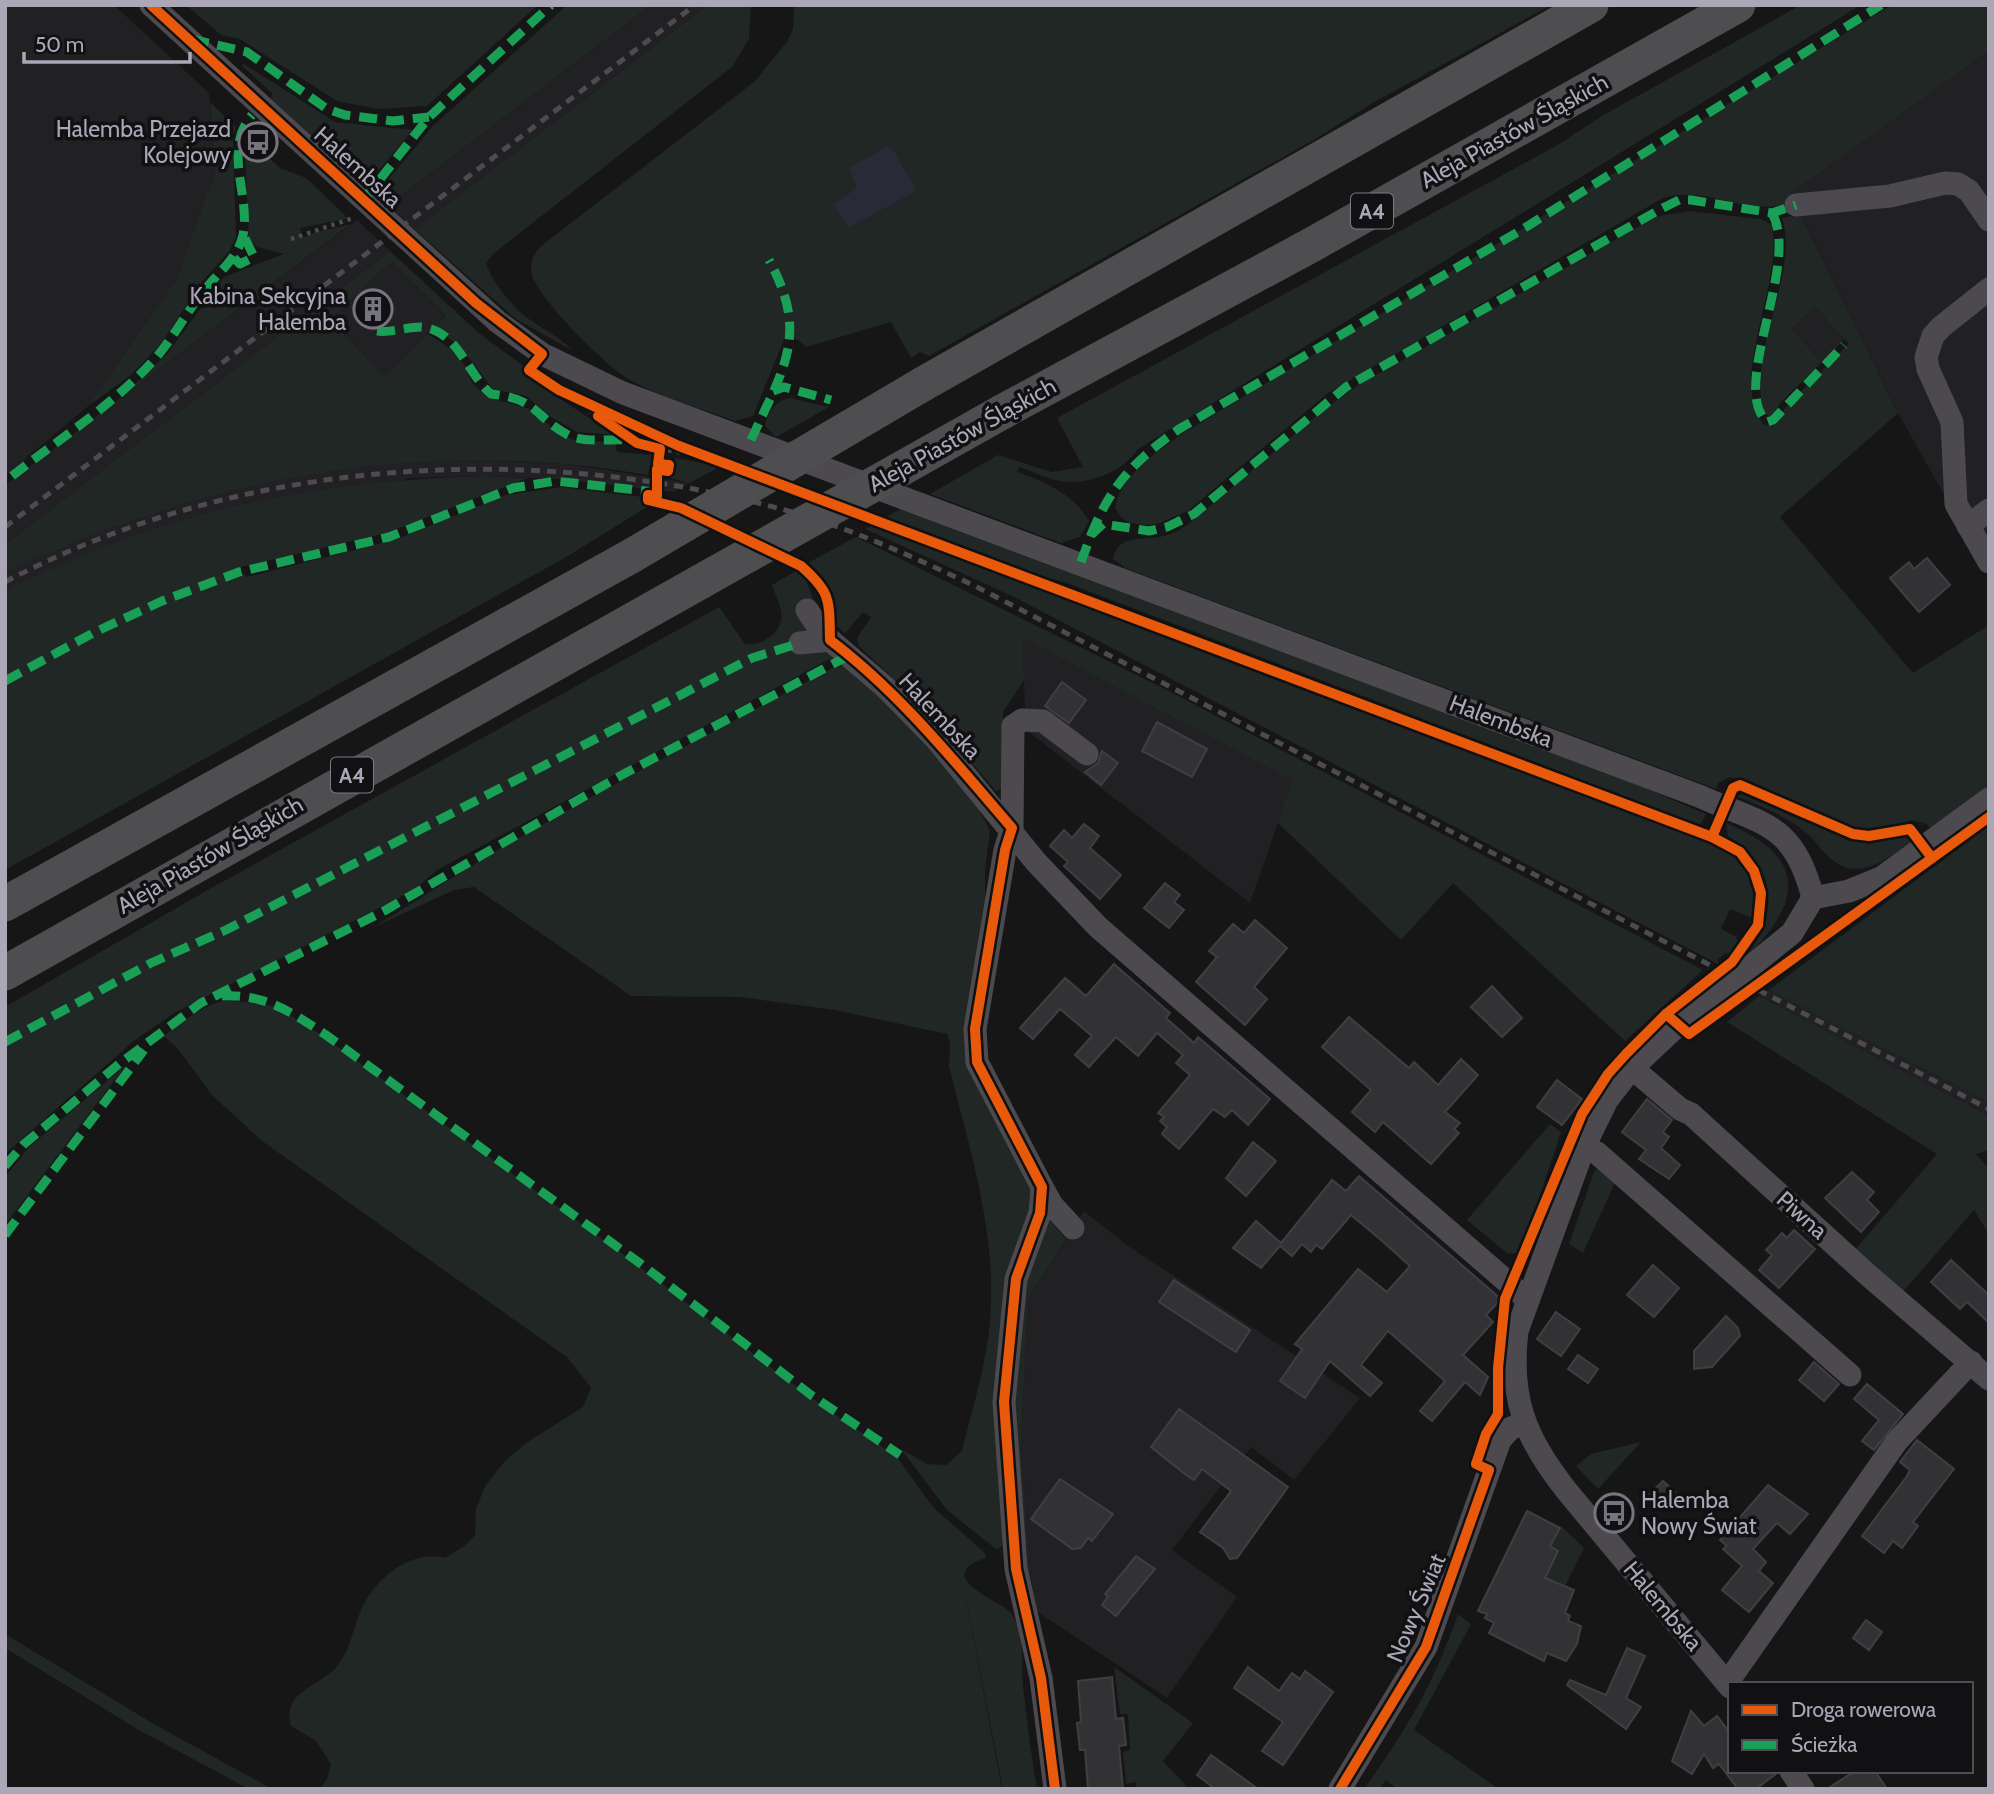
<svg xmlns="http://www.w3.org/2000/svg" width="1994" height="1794" font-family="Cabin,sans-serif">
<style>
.built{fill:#212022}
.green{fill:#202725}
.water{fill:#2a2938}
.building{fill:#323234;stroke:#403e42;stroke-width:2}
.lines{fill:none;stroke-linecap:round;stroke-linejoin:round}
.path{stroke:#4d4c51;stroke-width:4.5;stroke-dasharray:3.5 5;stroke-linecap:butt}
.minor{stroke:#4c4a4f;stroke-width:23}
.highway{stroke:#4e4d50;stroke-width:35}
.rail{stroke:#4d4b50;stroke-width:5;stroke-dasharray:9 7;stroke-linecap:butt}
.highway-bridge{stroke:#4e4d50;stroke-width:35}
.quiet{stroke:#1a9f57;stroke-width:9;stroke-dasharray:18 9;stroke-linecap:butt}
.cycleway-casing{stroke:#111012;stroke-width:15}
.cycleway{stroke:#e8590c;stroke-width:10}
.labels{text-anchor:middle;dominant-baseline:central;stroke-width:7;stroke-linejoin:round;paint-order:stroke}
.shield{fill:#111012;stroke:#7e7a86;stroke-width:2}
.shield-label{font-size:21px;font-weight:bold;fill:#aca7b7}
.poi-label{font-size:23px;fill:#aca7b7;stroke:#111012;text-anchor:end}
.street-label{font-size:23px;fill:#aca7b7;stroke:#111012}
</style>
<rect width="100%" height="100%" fill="#161616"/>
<!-- built -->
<g class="built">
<polygon points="5,5 114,5 209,93 215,172 176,280 87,407 5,476"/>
<polygon points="651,5 708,5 414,229 389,205"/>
<polygon points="1989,51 1989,544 1951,507 1898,413 1790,193"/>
<polygon points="357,220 390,251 5,544 5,485"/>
<polygon points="392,260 446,317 384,376 330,320"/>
<polygon points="1815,307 1845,339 1822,362 1791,329"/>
<polygon points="486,460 566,464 690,483 674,492 559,479 482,476 411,478 5,591 5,573 67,543 150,513 236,488 318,472 414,461"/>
<polygon points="1022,637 1293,780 1250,903 1026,730"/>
<polygon points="1774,986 1989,1097 1989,1116 1759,996"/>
<polygon points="1084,1211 1131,1248 1360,1398 1294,1480 1251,1447 1172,1550 1237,1597 1167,1698 1033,1609 1021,1444 1028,1299"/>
</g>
<!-- green -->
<g class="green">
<polygon points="186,5 538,5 427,106 378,109 337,101 240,39 221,35"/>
<polygon points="567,5 651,5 389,205 376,194 433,126"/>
<path d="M 708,5 L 751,5 L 749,39 L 732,67 L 493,254 L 486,263 C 491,281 513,308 529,319 C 544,330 560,337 573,351 L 516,319 L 414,229 Z"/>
<path d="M 794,5 L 1551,5 L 1371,104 L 1317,138 L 929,356 L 920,352 L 911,358 L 891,322 L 806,347 L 798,340 L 785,337 L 753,416 L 735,421 C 701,408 662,398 630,380 C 608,368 532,294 531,270 C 530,261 535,252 541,246 L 754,82 L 787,42 L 793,29 Z"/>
<path d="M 1801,5 L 1861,5 L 1138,449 C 1121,474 1085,487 1055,480 C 1043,477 1031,471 1019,467 L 1017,472 C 1045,482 1073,493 1089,521 L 1080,537 L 1061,543 L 930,494 L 998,455 L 1052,472 L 1083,467 L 1057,418 L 1556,146 L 1602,116 Z"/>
<path d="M 1892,5 L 1989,5 L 1989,51 L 1791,193 L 1794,201 C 1751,220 1708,184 1663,198 L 1328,393 L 1188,511 L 1157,524 L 1144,525 L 1129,523 L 1119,515 L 1115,507 C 1123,473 1156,453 1182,434 Z"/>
<polygon points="244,64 335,122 413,130 365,187 270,98 273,94 241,65"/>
<polygon points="210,102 236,127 233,136 236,238 228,253 201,283 161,344 131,375 87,407 176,280 215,172"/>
<polygon points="244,135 280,168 306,178 345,215 346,219 300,228 302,238 317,232 351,224 117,401 167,354 224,277 284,254 257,247 249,238"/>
<path d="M 1689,211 L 1761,219 L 1772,225 C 1784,285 1727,378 1764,425 L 1771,426 L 1790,402 L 1849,344 L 1815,307 L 1791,329 L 1822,362 L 1780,403 L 1773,418 L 1765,414 C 1744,359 1800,275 1782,218 L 1800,214 L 1898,413 L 1780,517 L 1913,673 L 1989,625 L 1989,789 L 1931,830 L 1927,824 L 1912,820 L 1878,830 L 1855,829 L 1778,794 L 1730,777 L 1718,783 L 1716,789 L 1125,568 L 1113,559 C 1118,533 1143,541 1164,536 C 1173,534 1181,529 1189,524 L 1321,412 L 1360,384 L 1643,224 L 1659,216 Z"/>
<path d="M 390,251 L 480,334 L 529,370 L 525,376 L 615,435 L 577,432 L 551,417 L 526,396 L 493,389 L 461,348 L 435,327 L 446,316 L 392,261 L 330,320 L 384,376 L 428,334 L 451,349 L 464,364 L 472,383 L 487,397 L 530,409 L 561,435 L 581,442 L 615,441 L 617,452 L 652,455 L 648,475 C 425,436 208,476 5,573 L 5,544 Z"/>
<path d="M 790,398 L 829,407 L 776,437 L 765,426 C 768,411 775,401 790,398 Z"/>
<polygon points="675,458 721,466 690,483 670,478"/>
<path d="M 482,476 L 528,478 L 386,533 L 237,568 L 247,577 L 394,540 L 506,495 L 561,487 L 643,497 L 643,504 L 650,505 L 568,556 L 5,870 L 5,591 C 165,511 305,482 482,476 Z"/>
<polygon points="902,508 1634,783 1706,814 1700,825 1067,583 1021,571 883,519"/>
<path d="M 871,526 L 1071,598 L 1727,850 C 1756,871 1762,903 1748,934 L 1745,933 L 1752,918 L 1730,909 L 1721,929 L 1735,936 L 1740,945 L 1729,956 L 1726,953 L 1718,959 L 1718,964 L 1012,596 L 865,529 Z"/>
<polygon points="856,537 1155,684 1703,970 1625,1041 1453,883 1401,940 1278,823 1292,780 1023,638 1024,680 1003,712 1005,783 1004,788 996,791 921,705 859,646 857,638 871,617 863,612 845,633 837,626 833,594 804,565"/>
<path d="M 796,571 L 804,575 L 815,604 L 820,648 L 837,655 L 437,870 L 414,890 L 176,1012 L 135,1040 L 5,1154 L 5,1007 L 213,887 L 719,607 L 745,644 C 762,647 785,631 781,612 C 780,603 775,594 772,585 Z"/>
<path d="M 847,666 L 910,725 L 980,811 L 990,831 L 985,869 L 985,907 L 969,1017 L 1031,1180 L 1005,1545 L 996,1549 L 947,1510 L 901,1449 L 927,1464 L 946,1465 L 962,1451 C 970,1418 980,1385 986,1351 C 1004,1254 972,1159 949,1066 L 950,1044 L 947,1034 L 835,1010 L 740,997 L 631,996 L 474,887 L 454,890 L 372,928 L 494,852 L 593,796 L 834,667 Z"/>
<path d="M 1742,794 L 1847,839 L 1868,843 L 1904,835 L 1911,842 C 1887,859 1858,883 1830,858 C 1820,850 1814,838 1804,831 C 1784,815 1760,806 1736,796 Z"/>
<path d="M 1726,823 C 1808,856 1803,903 1745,958 C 1779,915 1778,867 1728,836 Z"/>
<polygon points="1989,826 1989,1101 1769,990"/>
<polygon points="1759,996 1989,1116 1989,1150 1976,1154 1989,1169 1989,1234 1974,1210 1901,1294 1854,1251 1937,1154 1727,1022"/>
<path d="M 227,1000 L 276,1006 L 323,1036 L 619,1251 L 810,1397 L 897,1457 L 933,1507 L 984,1552 L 987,1557 C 981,1560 972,1562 968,1567 C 950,1587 1007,1602 1014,1617 C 1025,1640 1021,1661 1023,1686 C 1027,1721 1031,1754 1037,1789 L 1003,1789 L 960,1567 L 1002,1789 L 320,1789 L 327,1779 L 331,1764 L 316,1741 L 291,1726 C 281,1690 320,1688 338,1665 C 352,1647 353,1626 363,1606 C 377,1577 412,1549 445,1558 L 464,1546 L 475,1535 L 476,1509 L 485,1486 L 504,1462 L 526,1443 L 583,1407 L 591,1388 L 568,1358 L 262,1141 L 212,1095 L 178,1049 L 164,1036 C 184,1021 202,1005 227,1000 Z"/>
<polygon points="126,1065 5,1225 5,1177 29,1147"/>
<polygon points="1550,1124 1561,1132 1521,1252 1508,1254 1467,1220"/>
<polygon points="1597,1169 1615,1183 1583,1253 1569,1244 1594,1172"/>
<polygon points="1048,1218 1066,1239 1028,1299 1021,1444 1033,1609 1021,1551 1009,1399 1021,1287"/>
<polygon points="1641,1442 1598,1489 1576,1466 1591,1454"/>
<polygon points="1561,1526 1584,1548 1537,1643 1531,1607 1558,1551 1550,1546"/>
<path d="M 1458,1614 L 1471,1624 L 1414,1730 L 1499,1789 L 1398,1789 L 1386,1780 L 1379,1789 L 1364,1789 C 1408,1728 1433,1685 1458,1614 Z"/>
<polygon points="5,1634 154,1724 272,1789 249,1789 139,1730 5,1648"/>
<polygon points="1114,1667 1193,1723 1163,1761 1189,1789 1136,1789 1136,1782 1126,1784 1123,1752 1130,1750 1128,1714 1120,1714"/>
</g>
<!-- water -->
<polygon class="water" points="888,146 892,148 915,188 914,192 848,228 834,204 857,188 849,168"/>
<!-- building -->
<g class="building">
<polygon points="375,295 387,311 371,324 358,308"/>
<polygon points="1927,558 1950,585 1919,612 1890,578 1909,562 1914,569"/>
<polygon points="1062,682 1086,700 1069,723 1045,706"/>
<polygon points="1157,722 1207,749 1192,777 1142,751"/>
<polygon points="1102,751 1118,763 1101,785 1085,772 1098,763"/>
<polygon points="1084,824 1099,836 1090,848 1121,875 1100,899 1064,866 1068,862 1050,846 1064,830 1072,838"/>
<polygon points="1165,883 1180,895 1174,902 1184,910 1169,928 1144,908"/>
<polygon points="1255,920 1287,948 1254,987 1267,999 1245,1025 1196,982 1217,957 1209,951 1233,924 1244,933"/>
<polygon points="1114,964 1170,1013 1166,1018 1194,1043 1198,1037 1270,1099 1248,1125 1232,1110 1225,1117 1213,1109 1179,1149 1162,1134 1167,1127 1160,1121 1164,1117 1158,1113 1190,1075 1176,1063 1183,1055 1157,1033 1138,1056 1116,1037 1089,1067 1075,1055 1092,1036 1060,1009 1033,1039 1020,1028 1065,978 1086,996"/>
<polygon points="1492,986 1522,1018 1502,1037 1471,1007"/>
<polygon points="1349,1017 1409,1068 1414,1062 1438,1085 1461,1059 1478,1075 1445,1112 1460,1123 1454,1129 1459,1133 1431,1164 1383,1122 1375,1132 1352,1112 1371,1090 1322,1047"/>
<polygon points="1557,1080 1582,1099 1562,1125 1537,1107"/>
<polygon points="1647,1099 1672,1120 1663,1132 1669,1137 1661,1148 1680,1165 1669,1179 1639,1159 1646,1150 1622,1132"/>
<polygon points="1253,1142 1276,1161 1246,1196 1226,1178"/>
<polygon points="1852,1172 1874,1192 1867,1200 1879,1212 1861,1232 1825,1198"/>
<polygon points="1359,1176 1501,1299 1486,1315 1493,1322 1463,1355 1488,1377 1480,1395 1465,1382 1432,1421 1420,1411 1445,1381 1388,1331 1361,1365 1382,1383 1370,1396 1330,1361 1305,1398 1280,1381 1302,1349 1295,1344 1358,1269 1387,1292 1410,1266 1381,1240 1351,1215 1322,1249 1316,1245 1311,1252 1302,1244 1292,1256 1280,1246 1261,1268 1233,1248 1256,1221 1281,1243 1332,1180 1346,1191"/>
<polygon points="1794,1230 1815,1249 1779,1288 1759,1270 1772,1255 1766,1250 1782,1233 1787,1238"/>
<polygon points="1951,1260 1989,1295 1989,1323 1967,1302 1960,1309 1931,1282"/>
<polygon points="1653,1265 1679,1288 1654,1317 1627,1295"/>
<polygon points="1174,1280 1250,1330 1236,1352 1159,1302"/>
<polygon points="1556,1312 1580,1329 1561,1356 1537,1339"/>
<polygon points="1726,1316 1738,1328 1740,1336 1712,1367 1694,1369 1694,1351"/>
<polygon points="1578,1355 1598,1369 1588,1383 1568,1369"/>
<polygon points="1814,1362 1839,1384 1824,1401 1799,1380"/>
<polygon points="1867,1384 1903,1414 1874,1450 1862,1441 1879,1420 1854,1399"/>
<polygon points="1179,1409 1288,1487 1237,1558 1230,1559 1223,1548 1200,1532 1231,1491 1202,1469 1194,1480 1186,1475 1151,1447"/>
<polygon points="1917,1440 1954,1469 1913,1522 1918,1526 1902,1548 1893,1541 1884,1553 1862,1536 1907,1476 1910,1470 1900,1462"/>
<polygon points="1060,1479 1113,1514 1092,1541 1088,1538 1081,1548 1072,1549 1031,1519"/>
<polygon points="1663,1481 1675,1492 1658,1509 1646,1497"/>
<polygon points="1768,1485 1808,1514 1790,1534 1777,1523 1753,1549 1766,1562 1759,1571 1773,1583 1749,1612 1722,1590 1742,1566 1723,1549 1727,1546 1720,1540"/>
<polygon points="1527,1511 1560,1528 1550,1546 1558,1551 1545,1578 1574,1590 1565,1613 1570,1616 1568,1621 1581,1626 1577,1644 1566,1661 1547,1653 1544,1661 1489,1633 1494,1623 1485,1618 1487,1614 1478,1611"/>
<polygon points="1136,1556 1155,1569 1116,1616 1102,1605 1108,1596 1105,1594"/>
<polygon points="1866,1620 1882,1632 1869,1650 1853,1638"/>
<polygon points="1627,1648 1645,1656 1626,1698 1641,1707 1626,1729 1567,1685 1570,1680 1606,1695"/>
<polygon points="1248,1667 1279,1691 1292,1673 1300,1679 1305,1671 1333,1692 1283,1765 1262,1751 1283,1722 1234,1688"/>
<polygon points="1112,1677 1116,1719 1123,1718 1126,1745 1119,1746 1123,1789 1088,1789 1085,1750 1080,1750 1077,1723 1081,1722 1078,1681"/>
<polygon points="1691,1711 1704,1726 1717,1716 1730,1733 1730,1771 1777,1773 1756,1789 1738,1789 1719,1764 1713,1768 1704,1754 1692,1774 1672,1761"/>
<polygon points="1211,1755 1229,1768 1258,1789 1215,1789 1197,1775"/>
<polygon points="1855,1771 1875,1771 1887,1789 1827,1789"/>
</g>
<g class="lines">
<!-- path -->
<g class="path">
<polyline points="291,239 353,218"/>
<path d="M 570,394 C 596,414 626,445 660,449 L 658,464 L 669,465 L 668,471 L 657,469 L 657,496 L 648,495 L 648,500 L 664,504"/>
<polyline points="660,449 710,457"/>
<path d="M 793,562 C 807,569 829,587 829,604"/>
</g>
<!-- minor -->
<g class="minor">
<path d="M 151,5 L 498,322 L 542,354 L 623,393 L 1699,796 C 1763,825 1794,822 1813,898"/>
<polyline points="1796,205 1890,196 1945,183 1958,184 1969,191 1989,220"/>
<polyline points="1989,289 1941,327 1933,336 1926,357 1928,369 1952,422 1956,504 1989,562"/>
<polyline points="1968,526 1989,510"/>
<polyline points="807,610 823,634 885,687 936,739 1036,862 1098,927 1527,1299"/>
<polyline points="800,643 830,640"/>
<polyline points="1632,1068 1680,1109 1691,1114 1868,1275 1989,1379"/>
<polyline points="1584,1147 1597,1153 1850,1375"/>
<polyline points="1042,1187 1052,1205 1073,1228"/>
<polyline points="1727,1683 1897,1441 1971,1362"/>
<path d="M 1730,1687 L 1566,1490 C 1525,1438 1509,1398 1517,1331 L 1584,1147 L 1607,1100 L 1632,1068 L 1678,1025 L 1792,933 L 1813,898 L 1849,891 L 1881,878 L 1989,799"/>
<polyline points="1791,1771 1803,1789"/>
<polyline points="1055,1789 1041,1678 1016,1569 1004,1402 1016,1279 1040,1213 1042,1187 977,1062 975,1029 1005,850 1012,828 1013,726 1022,720 1043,721 1087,754"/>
<polyline points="1340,1789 1426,1647 1500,1440 1511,1428 1523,1424"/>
</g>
<!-- highway -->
<g class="highway">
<polyline points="923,384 1591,5"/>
<polyline points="1002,412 1315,243 1738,5"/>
<polyline points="5,904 633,555"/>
<polyline points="5,973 700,582"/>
</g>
<!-- rail -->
<g class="rail">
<polyline points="5,527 695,5"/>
<path d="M 5,582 C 243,456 536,440 792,512 C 855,530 915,558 973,585 L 1989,1109"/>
</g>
<!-- highway-bridge -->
<g class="highway-bridge">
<polyline points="633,555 923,384"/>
<polyline points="700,582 1002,412"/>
</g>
<!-- quiet -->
<g class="quiet">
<polyline points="191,39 247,52 327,109 345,115 393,121 429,117"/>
<polyline points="363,201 429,117 551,5"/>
<path d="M 1772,213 C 1801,264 1729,386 1767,422 L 1773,420 L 1844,345"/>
<polyline points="234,258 240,264 254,257 243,234"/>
<path d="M 377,331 C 392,333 406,327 421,327 C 457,329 468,375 491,394 C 539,399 533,416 568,435 C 584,443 610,439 628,440"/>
<polyline points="773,391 784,387 831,400"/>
<path d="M 751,440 C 783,369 810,335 769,260"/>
<path d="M 12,476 C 59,439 113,405 153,361 C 174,338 187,310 207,287 C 221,270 238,257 243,235 C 251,196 222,149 252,115"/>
<path d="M 1091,535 C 1111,485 1135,460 1179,429 L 1518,232 L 1881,5"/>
<polyline points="1081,562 1091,535 1103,524 1149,531 1167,527 1194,514 1346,387 1659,210 1679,200 1691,200 1772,213 1796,205"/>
<polyline points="5,681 93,633 162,601 239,572 389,537 513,488 555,481 655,492"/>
<path d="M 222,996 C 266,994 291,1012 326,1035 L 641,1264 L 811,1395 L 900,1455"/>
<polyline points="5,1042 151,963 226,930 752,658 800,643"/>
<polyline points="5,1166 23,1145 119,1064 201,1003 384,911 620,776 850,655"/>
<polyline points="5,1235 144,1050"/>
</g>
<!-- cycleway casing -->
<g class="cycleway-casing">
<g id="cycleway">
<polyline points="151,5 476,303 542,354 529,370 559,390 679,446 1712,837 1740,852 1754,871 1761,893 1758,925 1732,962 1666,1014 1626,1054 1608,1074 1582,1114 1505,1299 1498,1368 1498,1414 1486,1434 1476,1464 1489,1470 1426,1647 1340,1789"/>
<path d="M 598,416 L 637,443 L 660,449 L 658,464 L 669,465 L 668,471 L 657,469 L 657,496 L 648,495 L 648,500 L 681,508 L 801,566 C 832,593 829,601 830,640 C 900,693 955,762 1012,828 L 1005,850 L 975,1029 L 977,1062 L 1042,1187 L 1040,1213 L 1016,1279 L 1004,1402 L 1016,1569 L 1041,1678 L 1055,1789"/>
<polyline points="1712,837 1733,788 1740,785 1853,834 1869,836 1910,829 1932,858"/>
<polyline points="1666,1014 1689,1034 1989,817"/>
</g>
</g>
<!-- cycleway -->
<use href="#cycleway" class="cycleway"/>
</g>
<!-- icons -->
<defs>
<g id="bus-ring" transform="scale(2.0125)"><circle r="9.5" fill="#111012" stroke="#78747f" stroke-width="1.5"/><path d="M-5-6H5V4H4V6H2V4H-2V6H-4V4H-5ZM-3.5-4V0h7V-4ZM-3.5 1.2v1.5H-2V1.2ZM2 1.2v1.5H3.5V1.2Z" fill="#78747f"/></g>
<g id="building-ring" transform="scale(2.0125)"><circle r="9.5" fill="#111012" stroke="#78747f" stroke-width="1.5"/><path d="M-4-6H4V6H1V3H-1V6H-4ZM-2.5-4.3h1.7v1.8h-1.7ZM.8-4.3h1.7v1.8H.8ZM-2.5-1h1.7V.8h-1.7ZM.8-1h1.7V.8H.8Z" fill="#78747f"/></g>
</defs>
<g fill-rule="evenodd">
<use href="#bus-ring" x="258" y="142"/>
<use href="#building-ring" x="373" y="309"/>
<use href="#bus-ring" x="1614" y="1513"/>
</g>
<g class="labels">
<!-- shield labels -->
<g class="shield">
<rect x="1351" y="193.5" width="42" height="35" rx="5"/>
<rect x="331" y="757.5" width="42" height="35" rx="5"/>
</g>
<g class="shield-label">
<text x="1372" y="211">A4</text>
<text x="352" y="775">A4</text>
</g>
<!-- poi labels -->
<g class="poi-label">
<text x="231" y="129">Halemba Przejazd<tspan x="231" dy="26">Kolejowy</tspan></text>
<text x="346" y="296">Kabina Sekcyjna<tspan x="346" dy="26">Halemba</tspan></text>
<text x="1641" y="1500" text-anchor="start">Halemba<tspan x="1641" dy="26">Nowy Świat</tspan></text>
</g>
<!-- street labels -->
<g class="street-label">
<text transform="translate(1514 131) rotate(-29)">Aleja Piastów Śląskich</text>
<text transform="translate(358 167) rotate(42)">Halembska</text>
<text transform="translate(962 435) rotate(-29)">Aleja Piastów Śląskich</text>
<text transform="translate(940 716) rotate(47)">Halembska</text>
<text transform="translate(1501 721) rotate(21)">Halembska</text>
<text transform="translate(210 855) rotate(-30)">Aleja Piastów Śląskich</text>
<text transform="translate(1802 1215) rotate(42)">Piwna</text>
<text transform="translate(1663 1606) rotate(50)">Halembska</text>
<text transform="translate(1416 1608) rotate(-67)">Nowy Świat</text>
</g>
</g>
<!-- border -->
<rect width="1994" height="1794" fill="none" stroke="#aca7b7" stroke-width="14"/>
<!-- legend -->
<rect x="1728" y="1682" width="245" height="91" fill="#111012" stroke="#4f4c54" stroke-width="2"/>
<rect x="1742" y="1705" width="35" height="10" fill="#e8590c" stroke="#4f4c54" stroke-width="2"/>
<text x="1791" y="1717" font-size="21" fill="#aca7b7">Droga rowerowa</text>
<rect x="1742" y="1740" width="35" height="10" fill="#1a9f57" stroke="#4f4c54" stroke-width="2"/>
<text x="1791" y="1752" font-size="21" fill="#aca7b7">Ścieżka</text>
<!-- scale -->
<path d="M24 52v10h166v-10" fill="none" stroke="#aca7b7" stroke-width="3.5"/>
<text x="35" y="52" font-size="21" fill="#aca7b7" stroke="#111012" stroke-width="5" paint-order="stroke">50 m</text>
</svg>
